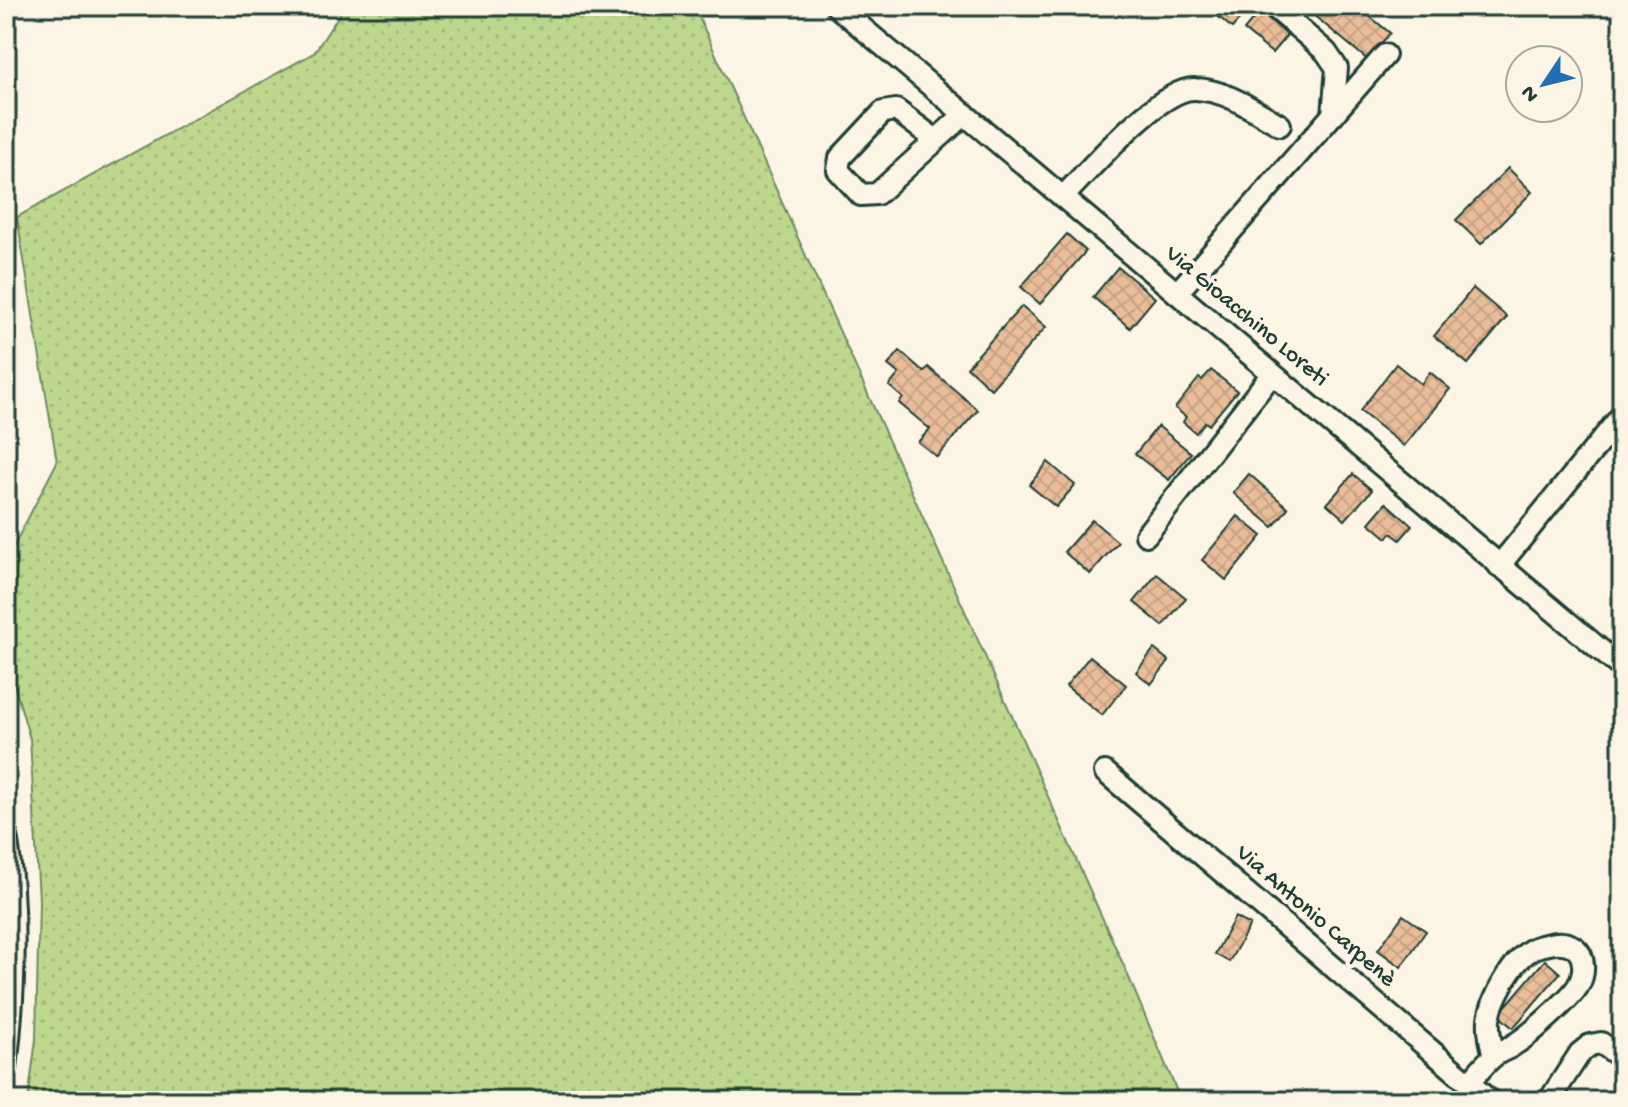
<svg xmlns="http://www.w3.org/2000/svg" width="1628" height="1107" font-family="'Gochi Hand',sans-serif">
<style>
.grass{fill:url(#grass-dots);stroke:#6e8a62;stroke-width:2}
.lines{fill:none;stroke-linecap:round;stroke-linejoin:round}
.stream{stroke:#699aab;stroke-width:6}
.building{fill:url(#building-cross-hatch);stroke:#1f3d34;stroke-width:2}
.minor-casing{stroke:#1f3d34;stroke-width:26}
.minor{stroke:#fcf5e5;stroke-width:20}
.labels{text-anchor:middle;dominant-baseline:central;stroke-width:8;stroke-linejoin:round;paint-order:stroke}
.street-label{font-size:24px;fill:#1f3d34;stroke:#fcf5e5}
</style>
<defs>
<pattern id="grass-dots" width="8" height="8" patternUnits="userSpaceOnUse" patternTransform="scale(2)"><rect width="8" height="8" fill="#bdd78f"/><path d="M2 2h.1M6 6h.1" fill="none" stroke="#a2b97c" stroke-width="1.8" stroke-linecap="round"/></pattern>
<pattern id="building-cross-hatch" width="8" height="8" patternUnits="userSpaceOnUse" patternTransform="scale(2)"><rect width="8" height="8" fill="#eabd9a"/><path d="M0 0l8 8M0 8l8-8" fill="none" stroke="#c8a385"/></pattern>
</defs>
<rect width="100%" height="100%" fill="#fcf5e5"/>
<filter id="ink" filterUnits="userSpaceOnUse"><feTurbulence type="fractalNoise" baseFrequency=".0125" numOctaves="2"/><feDisplacementMap in="SourceGraphic" scale="16" xChannelSelector="R" yChannelSelector="G"/><feConvolveMatrix kernelMatrix="1 2 1 2 8 2 1 2 1" color-interpolation-filters="sRGB"/></filter>
<g filter="url(#ink)">
<!-- grass -->
<polygon class="grass" points="345,6 694,6 1127,973 1181,1101 28,1101 36,1039 39,900 30,739 6,657 6,561 57,462 17,217 314,53"/>
<g class="lines">
<!-- stream -->
<polyline class="stream" points="6,467 13,454"/>
</g>
<!-- building -->
<g class="building">
<polygon points="1206,6 1245,6 1249,9 1232,28"/>
<polygon points="1309,6 1357,6 1390,33 1368,60 1306,9"/>
<polygon points="1260,11 1287,35 1272,53 1244,30"/>
<polygon points="1508,168 1532,192 1481,244 1456,220"/>
<polygon points="1067,234 1086,251 1040,304 1021,287"/>
<polygon points="1118,267 1155,298 1130,328 1093,297"/>
<polygon points="1473,288 1507,317 1468,364 1434,336"/>
<polygon points="1022,306 1046,327 991,389 967,367"/>
<polygon points="900,351 924,372 928,367 978,410 937,457 918,442 930,429 899,403 903,398 889,386 899,374 888,365"/>
<polygon points="1396,364 1421,384 1430,372 1450,389 1404,446 1360,411"/>
<polygon points="1211,370 1237,391 1209,425 1205,422 1196,433 1183,422 1186,417 1175,408 1199,378 1202,380"/>
<polygon points="1158,426 1191,453 1169,480 1135,454"/>
<polygon points="1048,462 1075,485 1056,507 1029,485"/>
<polygon points="1249,474 1288,508 1273,527 1233,493"/>
<polygon points="1353,474 1372,490 1345,520 1327,504"/>
<polygon points="1386,503 1412,526 1400,540 1391,533 1387,538 1369,523"/>
<polygon points="1238,516 1262,536 1226,580 1202,560"/>
<polygon points="1092,520 1118,542 1090,574 1064,552"/>
<polygon points="1157,574 1186,598 1163,626 1134,602"/>
<polygon points="1154,649 1169,661 1151,684 1136,672"/>
<polygon points="1090,656 1126,685 1102,715 1066,686"/>
<polygon points="1403,915 1426,931 1401,967 1378,950"/>
<polygon points="1235,917 1250,925 1229,962 1215,954"/>
<polygon points="1545,960 1560,973 1513,1028 1498,1015"/>
</g>
<g class="lines">
<!-- minor casing -->
<g class="minor-casing">
<g id="minor">
<polyline points="836,6 1622,668"/>
<polyline points="1273,6 1326,52 1337,68 1333,115"/>
<polyline points="936,140 896,110 883,112 840,158 838,170 861,195 877,194 965,114"/>
<path d="M 1063,197 C 1088,171 1160,87 1195,89 C 1227,90 1253,110 1280,125"/>
<polyline points="1177,293 1385,55"/>
<polyline points="1146,535 1272,374"/>
<polyline points="1499,566 1622,415"/>
<polyline points="1105,772 1490,1101"/>
<path d="M 6,833 C 18,912 15,990 6,1068"/>
<path d="M 1469,1083 C 1477,1074 1485,1063 1494,1056 C 1500,1051 1509,1049 1515,1044 C 1529,1036 1570,999 1578,986 C 1585,974 1586,956 1574,947 C 1565,941 1555,942 1545,945 C 1539,946 1533,948 1528,952 C 1512,963 1491,1000 1489,1020 C 1488,1032 1491,1044 1494,1056"/>
<polyline points="1549,1101 1580,1053 1590,1045 1601,1043 1622,1058"/>
</g>
</g>
<!-- minor -->
<use href="#minor" class="minor"/>
</g>
</g>
<g class="labels">
<!-- street labels -->
<g class="street-label">
<text transform="translate(1246 317) rotate(40)">Via Gioacchino Loreti</text>
<text transform="translate(1315 917) rotate(41)">Via Antonio Carpenè</text>
</g>
</g>
<!-- margin -->
<rect width="1628" height="1107" fill="none" stroke="#fcf5e5" stroke-width="32"/>
<rect x="16" y="16" width="1596" height="1075" fill="none" stroke="#1f3d34" stroke-width="3" filter="url(#ink)"/>
<!-- north arrow -->
<g transform="translate(1544 84) rotate(235)"><circle r="38" fill="#fcf5e5" stroke="#a4ab9e" stroke-width="2"/>
<path d="M0-6L14 30L0 20L-14 30Z" fill="#1f6fb2"/>
<text y="-12" font-size="22" font-weight="bold" text-anchor="middle" fill="#1f3d34">N</text>
</g>
</svg>
